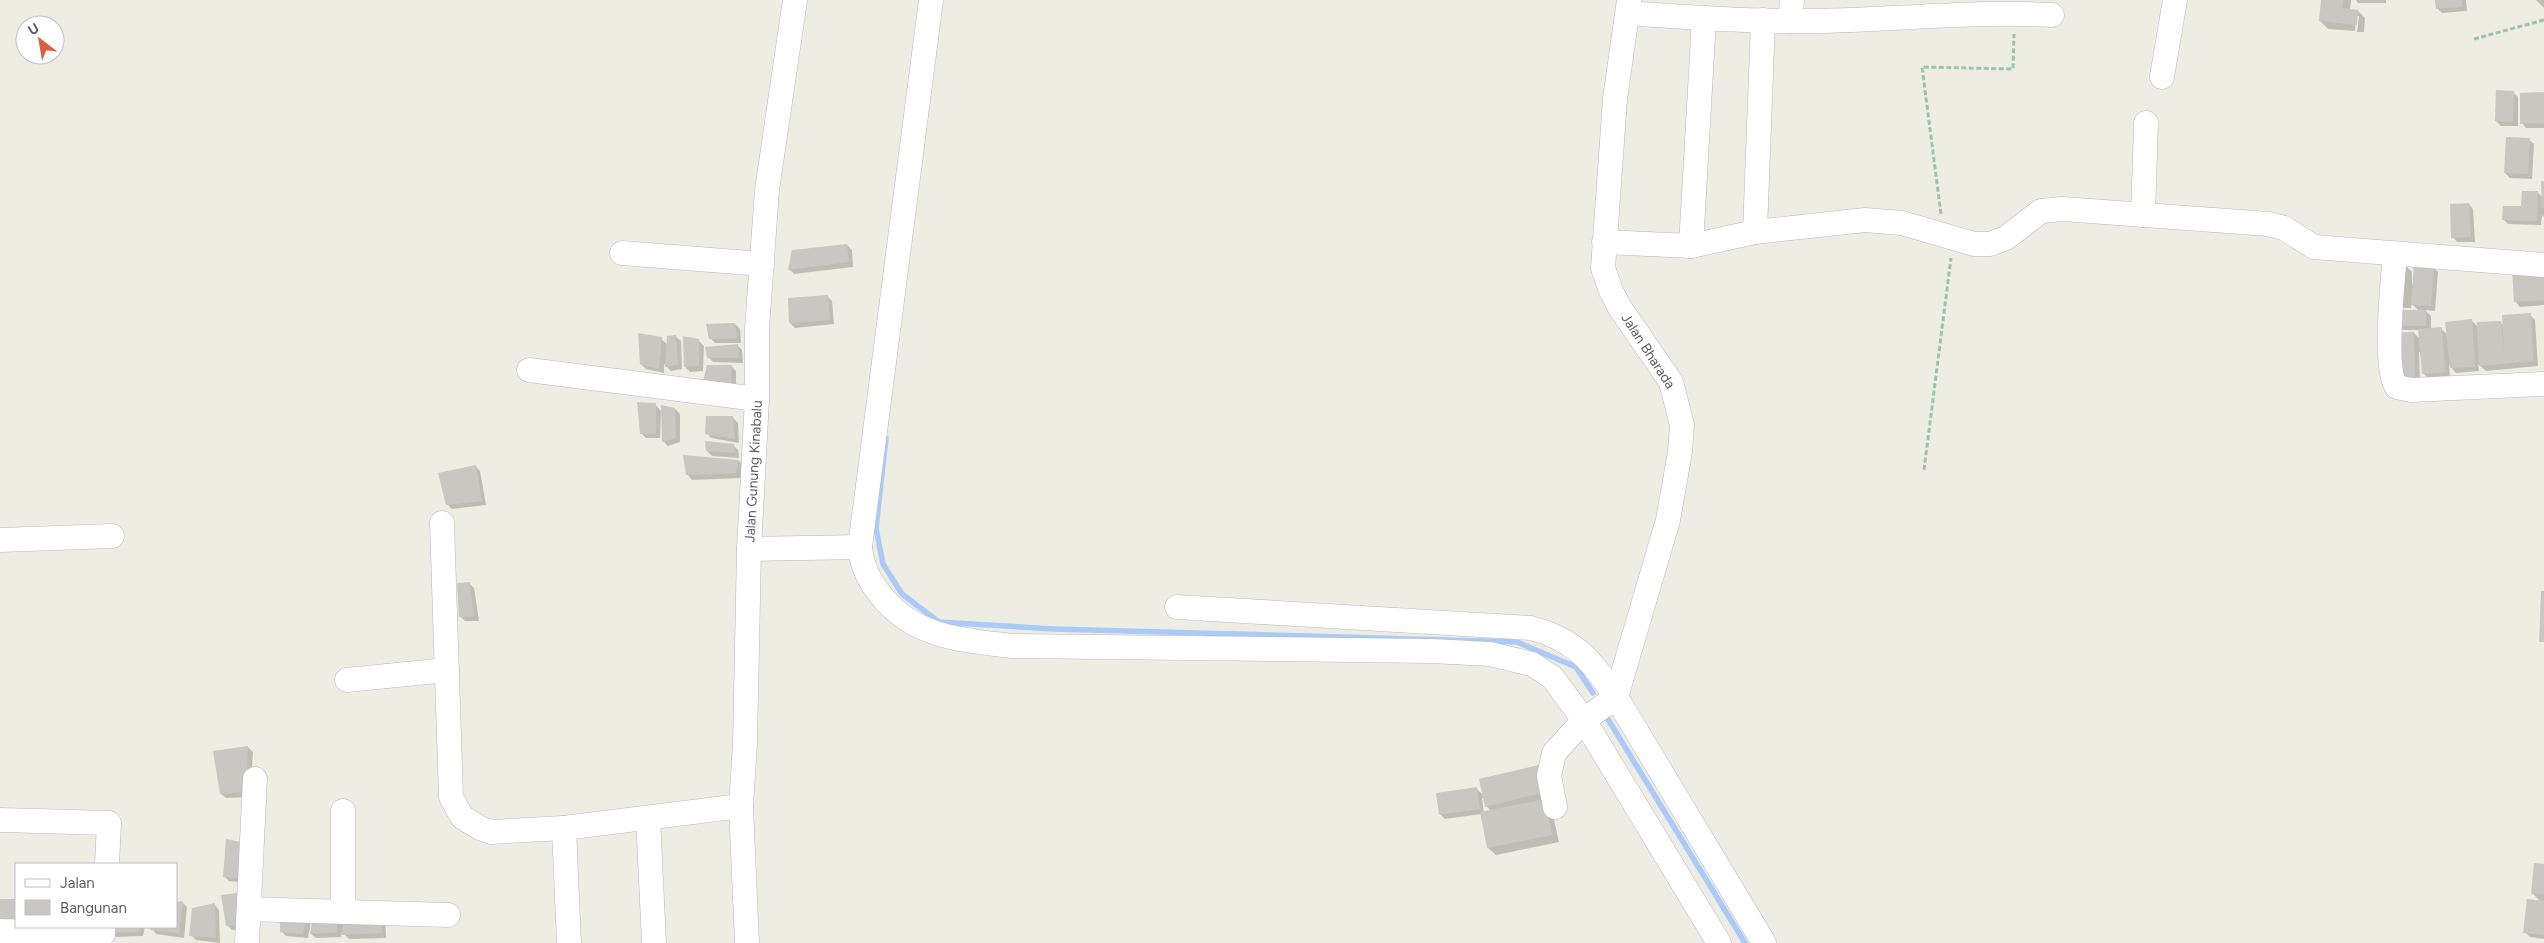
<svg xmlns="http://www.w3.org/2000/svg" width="2544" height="943" font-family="Figtree,sans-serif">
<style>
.shadow{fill:#0003;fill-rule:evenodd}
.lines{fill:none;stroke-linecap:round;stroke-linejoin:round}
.stream{stroke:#aacaf8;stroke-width:5.5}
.building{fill:#c9c7c2}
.minor-casing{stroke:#b7b8bd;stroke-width:25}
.path{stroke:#9cc3ad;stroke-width:3;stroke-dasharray:5 2.5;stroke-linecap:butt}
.minor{stroke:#fff;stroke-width:24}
.labels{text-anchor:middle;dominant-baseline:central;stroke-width:4;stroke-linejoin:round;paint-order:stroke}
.street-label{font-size:14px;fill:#5c5e64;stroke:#fff}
</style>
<rect width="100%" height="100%" fill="#edede4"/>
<!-- shadow -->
<g class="shadow">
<polygon points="2322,0 2351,0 2350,10 2358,11 2365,18 2364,32 2357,32 2359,16 2356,16 2355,31 2328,29 2320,21"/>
<polygon points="2356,0 2386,0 2386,3 2358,3"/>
<polygon points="2437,0 2466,0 2467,11 2442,13 2437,8"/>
<polygon points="2536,0 2544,0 2544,8"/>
<polygon points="2513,92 2518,97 2518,126 2501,126 2496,121"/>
<polygon points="2544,94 2544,128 2526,128 2522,123"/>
<polygon points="2529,140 2534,144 2532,179 2510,178 2505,173"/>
<polygon points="2544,182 2544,217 2542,215 2541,225 2508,224 2503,219 2522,208 2538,193 2543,198"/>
<polygon points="2469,204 2473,209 2475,242 2457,242 2453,237"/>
<polygon points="847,245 852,250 853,267 794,274 789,269"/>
<polygon points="2385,266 2407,267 2412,272 2412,285 2433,267 2438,272 2435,311 2425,310 2431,316 2431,330 2441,329 2448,335 2471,320 2478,327 2500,322 2504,326 2530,315 2535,320 2538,366 2486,371 2478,364 2479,371 2456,373 2449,365 2450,376 2428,378 2423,373 2421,352 2419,352 2420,381 2389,382 2414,333 2420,339 2419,330 2391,330 2419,311 2411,303 2411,308 2389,308"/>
<polygon points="2544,268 2544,305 2520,307 2516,302"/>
<polygon points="827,296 832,301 834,324 795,328 790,323"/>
<polygon points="735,324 740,329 741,343 715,343 710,338"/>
<polygon points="676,337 681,341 682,369 671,371 664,364 664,373 646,369 641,364 661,339 668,345"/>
<polygon points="699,341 704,346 703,371 690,372 685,367"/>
<polygon points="737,345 742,350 743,363 713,362 708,357"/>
<polygon points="731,366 736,371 736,389 704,382"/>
<polygon points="655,404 661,411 660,438 646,438 641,433"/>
<polygon points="675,409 680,414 680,442 668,446 663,441"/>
<polygon points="733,418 738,423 739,443 711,438 707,433"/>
<polygon points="733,445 738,450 739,458 712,456 707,451"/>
<polygon points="685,456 739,461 744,466 741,478 692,480 688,475"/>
<polygon points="475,466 480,471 486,505 452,509 447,504"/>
<polygon points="469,583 474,588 479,621 465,621 460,616"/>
<polygon points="248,747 253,752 250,797 226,798 221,794"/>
<path d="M 1542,766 L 1559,842 L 1496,855 L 1488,848 L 1482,814 L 1445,819 L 1440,814 L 1477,789 L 1484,796 ZM 1482,798 L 1484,798 L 1486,806 L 1491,811 L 1484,813 Z"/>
<polygon points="228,841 248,883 229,881 224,876"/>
<polygon points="2544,865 2544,939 2530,937 2525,932 2540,901 2532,893"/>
<polygon points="245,893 251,929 232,930 227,925"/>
<polygon points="182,902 187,907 184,938 156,934 151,927 176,927"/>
<polygon points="215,905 219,910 220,943 196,940 191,935"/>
<polygon points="315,909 385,912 386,938 349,939 342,932 341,937 316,938 311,934 313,922 311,922 308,938 286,936 282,932"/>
<polygon points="111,927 145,927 143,936 116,937 111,932"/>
</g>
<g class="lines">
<!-- stream -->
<g class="stream">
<polyline points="886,438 876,528 883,564 902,594 939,622 1054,629 1517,642 1576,667 1593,693"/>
<polyline points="1606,716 1745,943"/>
</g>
</g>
<!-- building -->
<g class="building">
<polygon points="2321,0 2343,0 2342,8 2358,10 2357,25 2319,21"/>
<polygon points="2435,0 2462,0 2462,7 2436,9"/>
<polygon points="2496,90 2514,91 2513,122 2495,121"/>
<polygon points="2544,92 2544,123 2520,124 2520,93"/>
<polygon points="2506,137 2530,138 2528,174 2504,173"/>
<polygon points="2541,181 2544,181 2544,208 2542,208"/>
<polygon points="2522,191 2538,191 2537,221 2502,220 2503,206 2521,206"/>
<polygon points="2469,203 2471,237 2451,238 2450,204"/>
<polygon points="847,244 849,262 788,270 792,250"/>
<polygon points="2414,264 2434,265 2431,306 2411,305"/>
<polygon points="2544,267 2544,300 2514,302 2512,269"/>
<polygon points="828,295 830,320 789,323 788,298"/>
<polygon points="2386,310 2426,310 2426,326 2385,326"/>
<polygon points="2531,313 2533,361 2479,366 2477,322 2501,321 2504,351 2502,315"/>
<polygon points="2472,319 2475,367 2450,368 2445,322"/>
<polygon points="735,323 737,338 709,339 706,324"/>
<polygon points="2442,327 2445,372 2422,374 2418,329"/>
<polygon points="2414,332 2415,377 2383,378 2381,333"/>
<polygon points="638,333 662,337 659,369 640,364"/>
<polygon points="676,335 678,365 665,367 667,336"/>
<polygon points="683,336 699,339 699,366 684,367"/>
<polygon points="738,344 739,358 707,358 705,347"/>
<polygon points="707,365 732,365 731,385 703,382"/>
<polygon points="637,402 656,403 656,434 640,434"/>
<polygon points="661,405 675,408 676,438 662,442"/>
<polygon points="706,416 733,416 735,439 705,434"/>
<polygon points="705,441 734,444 735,453 706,451"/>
<polygon points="683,455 739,460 736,473 686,475"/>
<polygon points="476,465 482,501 446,505 438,473"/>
<polygon points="470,582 474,617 459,617 457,583"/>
<polygon points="2541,591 2544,591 2544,642 2539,642"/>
<polygon points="248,746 246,792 220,794 213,751"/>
<polygon points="1543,764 1549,791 1485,807 1479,779"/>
<polygon points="1477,787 1480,809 1439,815 1436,793"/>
<polygon points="1545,799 1552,835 1487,848 1480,812"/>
<polygon points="226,839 246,843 244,879 223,877"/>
<polygon points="2534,863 2544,864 2544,895 2531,894"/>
<polygon points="245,892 246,925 226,926 221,895"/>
<polygon points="0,899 16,899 16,927 0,931"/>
<polygon points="2527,899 2544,901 2544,935 2523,933"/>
<polygon points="183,901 179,933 150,930 150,927 176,927 176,902"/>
<polygon points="215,903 216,938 189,936 192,908"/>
<polygon points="280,906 308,908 303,934 280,932"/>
<polygon points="381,906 382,933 342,935 344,912"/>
<polygon points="339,907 337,932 310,934 314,908"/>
<polygon points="110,927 140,927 139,932 110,933"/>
</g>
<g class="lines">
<!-- minor casing -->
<g class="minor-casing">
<g id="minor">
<path d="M 931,0 L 860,547 C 862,568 870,582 883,598 C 917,638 963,640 1012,646 L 1432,651 L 1490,654 L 1532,664 L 1552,677 L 1584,720 L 1719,943"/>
<path d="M 1628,13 C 1682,17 1736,21 1791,21 C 1878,22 1965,10 2052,15"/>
<polyline points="1790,21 1792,0"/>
<polyline points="2162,77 2175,0"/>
<polyline points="2143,215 2146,123"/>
<polyline points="1755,232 1763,20"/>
<polyline points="1604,242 1691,246 1755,232 1865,220 1902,223 1974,244 1990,244 2006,238 2041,211 2063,209 2268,224 2284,228 2314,247 2544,265"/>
<polyline points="1691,246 1704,19"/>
<polyline points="622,253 762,264"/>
<path d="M 2395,254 C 2393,278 2383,371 2397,387 L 2411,390 L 2544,384"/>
<polyline points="529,370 757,399"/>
<polyline points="442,523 451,797 462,817 480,828 491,832 564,828 741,806"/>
<polyline points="0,540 112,536"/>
<polyline points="749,549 860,547"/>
<path d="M 1177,607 L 1531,628 C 1576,640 1592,661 1616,697 L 1764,943"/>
<polyline points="347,680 447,670"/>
<polyline points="1555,807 1549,776 1554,753 1584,720 1616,697 1668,520 1680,452 1682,425 1671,382 1620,308 1611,291 1603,268 1615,99 1629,0"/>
<polyline points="343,811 343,912"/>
<polyline points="648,818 654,943"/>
<polyline points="0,820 109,823 107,864"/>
<polyline points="564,828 569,943"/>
<polyline points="249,909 448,915"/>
<polyline points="0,931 103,934 103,927"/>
<polyline points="247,943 255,779"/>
<path id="s1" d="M 747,943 L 741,806 L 745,744 L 749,549 L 757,399 L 757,329 L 767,190 L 795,0"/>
</g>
</g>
<!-- path -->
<g class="path">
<polyline points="2474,39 2544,20"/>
<polyline points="1941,214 1922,67 2013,69 2014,34"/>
<polyline points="1924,470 1951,258"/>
</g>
<!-- minor -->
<use href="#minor" class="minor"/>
</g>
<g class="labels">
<!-- street labels -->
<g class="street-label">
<text transform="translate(1648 351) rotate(57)">Jalan Bharada</text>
<text stroke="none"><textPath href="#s1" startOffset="472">Jalan Gunung Kinabalu</textPath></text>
</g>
</g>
<!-- legend -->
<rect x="15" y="863" width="162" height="65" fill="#ffffff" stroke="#bebfc1"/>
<rect x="25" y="879" width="25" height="8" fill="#ffffff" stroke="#bebfc1"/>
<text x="60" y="888" font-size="15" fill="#5c5e64">Jalan</text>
<rect x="25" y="900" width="25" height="15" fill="#c9c7c2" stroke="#bebfc1"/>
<text x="60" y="913" font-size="15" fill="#5c5e64">Bangunan</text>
<!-- north arrow -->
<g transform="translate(40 40) rotate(329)"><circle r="24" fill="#ffffff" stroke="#bebfc1"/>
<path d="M0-4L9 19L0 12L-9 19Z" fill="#db603d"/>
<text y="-8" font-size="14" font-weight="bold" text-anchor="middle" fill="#5c5e64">U</text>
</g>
</svg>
